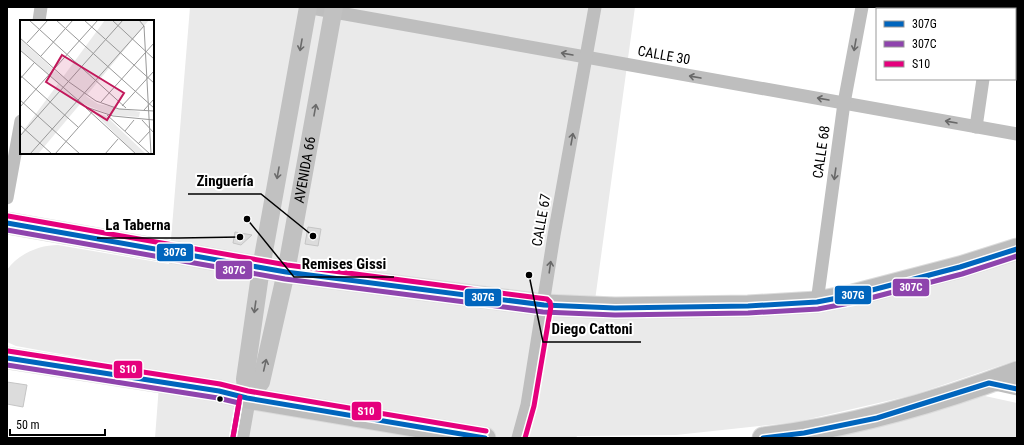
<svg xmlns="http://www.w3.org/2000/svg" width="1024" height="445" font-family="'Roboto Condensed',sans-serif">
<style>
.green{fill:#eaeaea}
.building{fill:#dcdcdc;stroke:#c5c5c5}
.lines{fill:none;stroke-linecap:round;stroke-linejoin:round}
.trunk-casing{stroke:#dbdbdb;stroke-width:23}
.minor{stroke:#bebebe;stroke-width:13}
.secondary{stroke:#c1c1c1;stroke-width:18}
.trunk{stroke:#bdbdbd;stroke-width:21}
.bus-1-casing{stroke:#fff;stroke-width:8}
.bus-2-casing{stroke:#fff;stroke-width:8}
.bus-3-casing{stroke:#fff;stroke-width:8}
.bus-1{stroke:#0065bd;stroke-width:5}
.bus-2{stroke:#8e44ad;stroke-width:5}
.bus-3{stroke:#e5007d;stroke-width:5}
.oneway{stroke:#6a6a6a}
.oneway2{stroke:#686868}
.bus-dot{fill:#000;stroke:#fff;stroke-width:1.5}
.labels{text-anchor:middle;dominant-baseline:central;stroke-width:4;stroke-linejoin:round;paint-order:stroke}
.street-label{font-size:14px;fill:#000;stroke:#fff}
.inset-road{fill:none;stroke:#999;stroke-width:1}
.view{fill:#c2185b;fill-opacity:0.15;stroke:#c2185b;stroke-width:2}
.inset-edge{fill:none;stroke:#000;stroke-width:2}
.leader{fill:none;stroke:#000;stroke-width:1.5}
.callout-dot{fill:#000;stroke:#fff;stroke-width:1.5}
.callout-label{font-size:15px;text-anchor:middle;font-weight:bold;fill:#000;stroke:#fff;stroke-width:4;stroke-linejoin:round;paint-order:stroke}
.line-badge{stroke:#fff;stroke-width:1.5}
.badge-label{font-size:11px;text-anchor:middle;font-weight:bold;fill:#fff}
</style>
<rect width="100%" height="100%" fill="#fff"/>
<!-- green -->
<g class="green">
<path d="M 190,7 L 635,7 L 593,315 L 798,313 L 1017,257 L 1017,360 L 913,395 L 796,422 L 676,435 L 577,436 L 576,438 L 155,438 L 160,372 L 16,346 L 7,342 L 7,270 C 18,254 39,245 58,245 L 169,264 Z"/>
<polygon points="985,396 1017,403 1017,438 819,438"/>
</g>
<!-- building -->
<g class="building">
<polygon points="308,227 321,229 318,246 305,244"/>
<polygon points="235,232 252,235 241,245 233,243"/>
<polygon points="7,382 27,385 23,407 7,404"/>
</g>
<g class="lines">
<!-- trunk casing -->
<g class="trunk-casing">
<g id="trunk">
<polyline points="7,223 286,272 544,305 615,308 748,306 817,302 853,295 960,267 1017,249"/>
<polyline points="7,358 219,391 247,398 485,438"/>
<path d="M 763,438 C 850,427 935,403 1017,372"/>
</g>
</g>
<!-- minor -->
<g class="minor">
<polyline points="306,7 1017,134"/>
<polyline points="993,9 993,7"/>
<polyline points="39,21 41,7"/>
<polyline points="976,127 983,79"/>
<polyline points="7,198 21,121"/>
<polyline points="817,302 844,103 862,7"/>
<polyline points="990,383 1017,389"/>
<polyline points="518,438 527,405 554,235 595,7"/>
</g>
<!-- secondary -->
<g class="secondary">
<path id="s1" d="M 247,398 L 261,382 L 286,272 L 334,7"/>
<polyline points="240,438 247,398 245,379 261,268 308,7"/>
</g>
<!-- trunk -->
<use href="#trunk" class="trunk"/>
<!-- bus-1 casing -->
<g class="bus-1-casing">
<g id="bus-1">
<polyline points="7,223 286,272 544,305 615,308 748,306 817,302 853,295 960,267 1017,249"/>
<polyline points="7,358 219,391 247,398 485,438"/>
<polyline points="763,438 804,433 877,418 989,383 1017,389"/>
</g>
</g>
<!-- bus-2 casing -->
<g class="bus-2-casing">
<g id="bus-2">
<polyline points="7,230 285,279 543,312 615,315 748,313 818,309 855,302 962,274 1017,256"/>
<polyline points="7,365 218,398 239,403 233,437"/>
</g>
</g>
<!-- bus-3 casing -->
<g class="bus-3-casing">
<g id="bus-3">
<polyline points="8,216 287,265 547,299 550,302 551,306 534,406 525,438"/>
<polyline points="8,351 220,384 248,391 486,431"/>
<polyline points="233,437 240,397"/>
</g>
</g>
<!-- bus-1 -->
<use href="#bus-1" class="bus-1"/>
<!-- bus-2 -->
<use href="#bus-2" class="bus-2"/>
<!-- bus-3 -->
<use href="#bus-3" class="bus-3"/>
</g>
<!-- one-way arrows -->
<defs><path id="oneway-shaft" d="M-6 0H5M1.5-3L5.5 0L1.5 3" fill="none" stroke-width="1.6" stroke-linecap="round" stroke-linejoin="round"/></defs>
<g class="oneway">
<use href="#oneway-shaft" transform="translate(301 45) rotate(100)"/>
<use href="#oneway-shaft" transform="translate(315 110) rotate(-80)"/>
<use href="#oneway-shaft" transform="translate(278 173) rotate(100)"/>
<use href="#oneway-shaft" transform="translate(255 307) rotate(98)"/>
<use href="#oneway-shaft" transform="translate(265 365) rotate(-77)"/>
</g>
<g class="oneway2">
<use href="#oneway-shaft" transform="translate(855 45) rotate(100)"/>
<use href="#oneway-shaft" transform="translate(567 54) rotate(-170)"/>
<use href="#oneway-shaft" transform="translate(695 77) rotate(-170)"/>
<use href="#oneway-shaft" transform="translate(823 99) rotate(-170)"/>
<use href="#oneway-shaft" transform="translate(951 122) rotate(-170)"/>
<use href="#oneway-shaft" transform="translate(572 139) rotate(-80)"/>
<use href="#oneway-shaft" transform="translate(835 174) rotate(98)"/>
<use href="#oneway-shaft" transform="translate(550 267) rotate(-82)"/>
</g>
<!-- markers -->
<circle class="bus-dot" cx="220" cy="399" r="3.5"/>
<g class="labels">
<!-- street labels -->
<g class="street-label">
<text transform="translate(664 55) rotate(10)">CALLE 30</text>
<text transform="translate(821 152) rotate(-82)">CALLE 68</text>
<text stroke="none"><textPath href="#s1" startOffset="238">AVENIDA 66</textPath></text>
<text transform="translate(541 220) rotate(-80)">CALLE 67</text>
</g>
</g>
<!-- overview -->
<g transform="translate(20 20)">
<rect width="134" height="134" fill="#fff"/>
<path d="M 85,0 L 129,0 L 66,76 L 78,84 L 120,92 L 119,97 L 91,95 L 61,83 L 18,134 L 0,134 L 0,115 L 38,64 L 30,55 L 35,51 L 43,57 ZM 0,19 L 33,49 L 28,54 L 0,29 ZM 73,92 L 86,96 L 126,134 L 116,134 Z" fill="#eaeaea"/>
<path class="inset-road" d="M 9,0 L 106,88M 36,0 L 134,88M 64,0 L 134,63M 92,0 L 134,39M 119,0 L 124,6 L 131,134M 0,18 L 49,62 L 76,81 L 99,89 L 134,91M 7,23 L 28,0M 0,30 L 66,87 L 93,96 L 134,100M 21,36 L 53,0M 0,55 L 58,107M 0,59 L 14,43M 0,80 L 60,134M 81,82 L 134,23M 102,86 L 134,51M 0,87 L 78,0M 66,88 L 116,134M 124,90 L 134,79M 87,95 L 130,134M 122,100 L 134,113M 0,105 L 32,134M 105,111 L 114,100M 0,116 L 103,0M 118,124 L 130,111M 10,134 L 124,6M 35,134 L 73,91M 85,134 L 98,119"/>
<path class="view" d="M 42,35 L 104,73 L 87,100 L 26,62 Z"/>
<rect width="134" height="134" class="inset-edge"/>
</g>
<!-- callouts -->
<path class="leader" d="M313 236L261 194H188M240 237L179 238H97M247 219L294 277H394M529 275L543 342H641"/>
<g class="callout-dot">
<circle cx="313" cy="236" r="4"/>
<circle cx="240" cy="237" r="4"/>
<circle cx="247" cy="219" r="4"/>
<circle cx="529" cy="275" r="4"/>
</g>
<g class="callout-label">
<text x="225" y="186">Zinguería</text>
<text x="138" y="230">La Taberna</text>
<text x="344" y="269">Remises Gissi</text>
<text x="592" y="334">Diego Cattoni</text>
</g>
<g class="line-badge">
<rect x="156" y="243" width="38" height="19" rx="4" fill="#0065bd"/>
<rect x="215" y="260" width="38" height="20" rx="4" fill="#8e44ad"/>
<rect x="892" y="278" width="38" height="19" rx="4" fill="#8e44ad"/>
<rect x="834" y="285" width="38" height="20" rx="4" fill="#0065bd"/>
<rect x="464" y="288" width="38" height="19" rx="4" fill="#0065bd"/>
<rect x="113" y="360" width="30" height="19" rx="4" fill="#e5007d"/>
<rect x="351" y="401" width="31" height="20" rx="4" fill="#e5007d"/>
</g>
<g class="badge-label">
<text x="175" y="256">307G</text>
<text x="234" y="274">307C</text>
<text x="911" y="291">307C</text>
<text x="853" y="299">307G</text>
<text x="483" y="301">307G</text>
<text x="128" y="373">S10</text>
<text x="366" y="415">S10</text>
</g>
<!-- border -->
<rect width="1024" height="445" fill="none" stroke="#000000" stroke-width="16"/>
<!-- legend -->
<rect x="876" y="8" width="140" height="72" fill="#ffffff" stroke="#999999"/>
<rect x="884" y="21" width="20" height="6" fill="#0065bd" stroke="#999999"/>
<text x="912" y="28" font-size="12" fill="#000000">307G</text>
<rect x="884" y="41" width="20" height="6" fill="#8e44ad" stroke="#999999"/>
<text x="912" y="48" font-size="12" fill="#000000">307C</text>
<rect x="884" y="61" width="20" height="6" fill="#e5007d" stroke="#999999"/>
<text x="912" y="68" font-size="12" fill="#000000">S10</text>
<!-- scale -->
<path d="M10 429v6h95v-6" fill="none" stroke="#000000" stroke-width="2"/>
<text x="16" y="429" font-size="12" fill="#000000" stroke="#ffffff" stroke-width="3" paint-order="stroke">50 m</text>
</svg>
